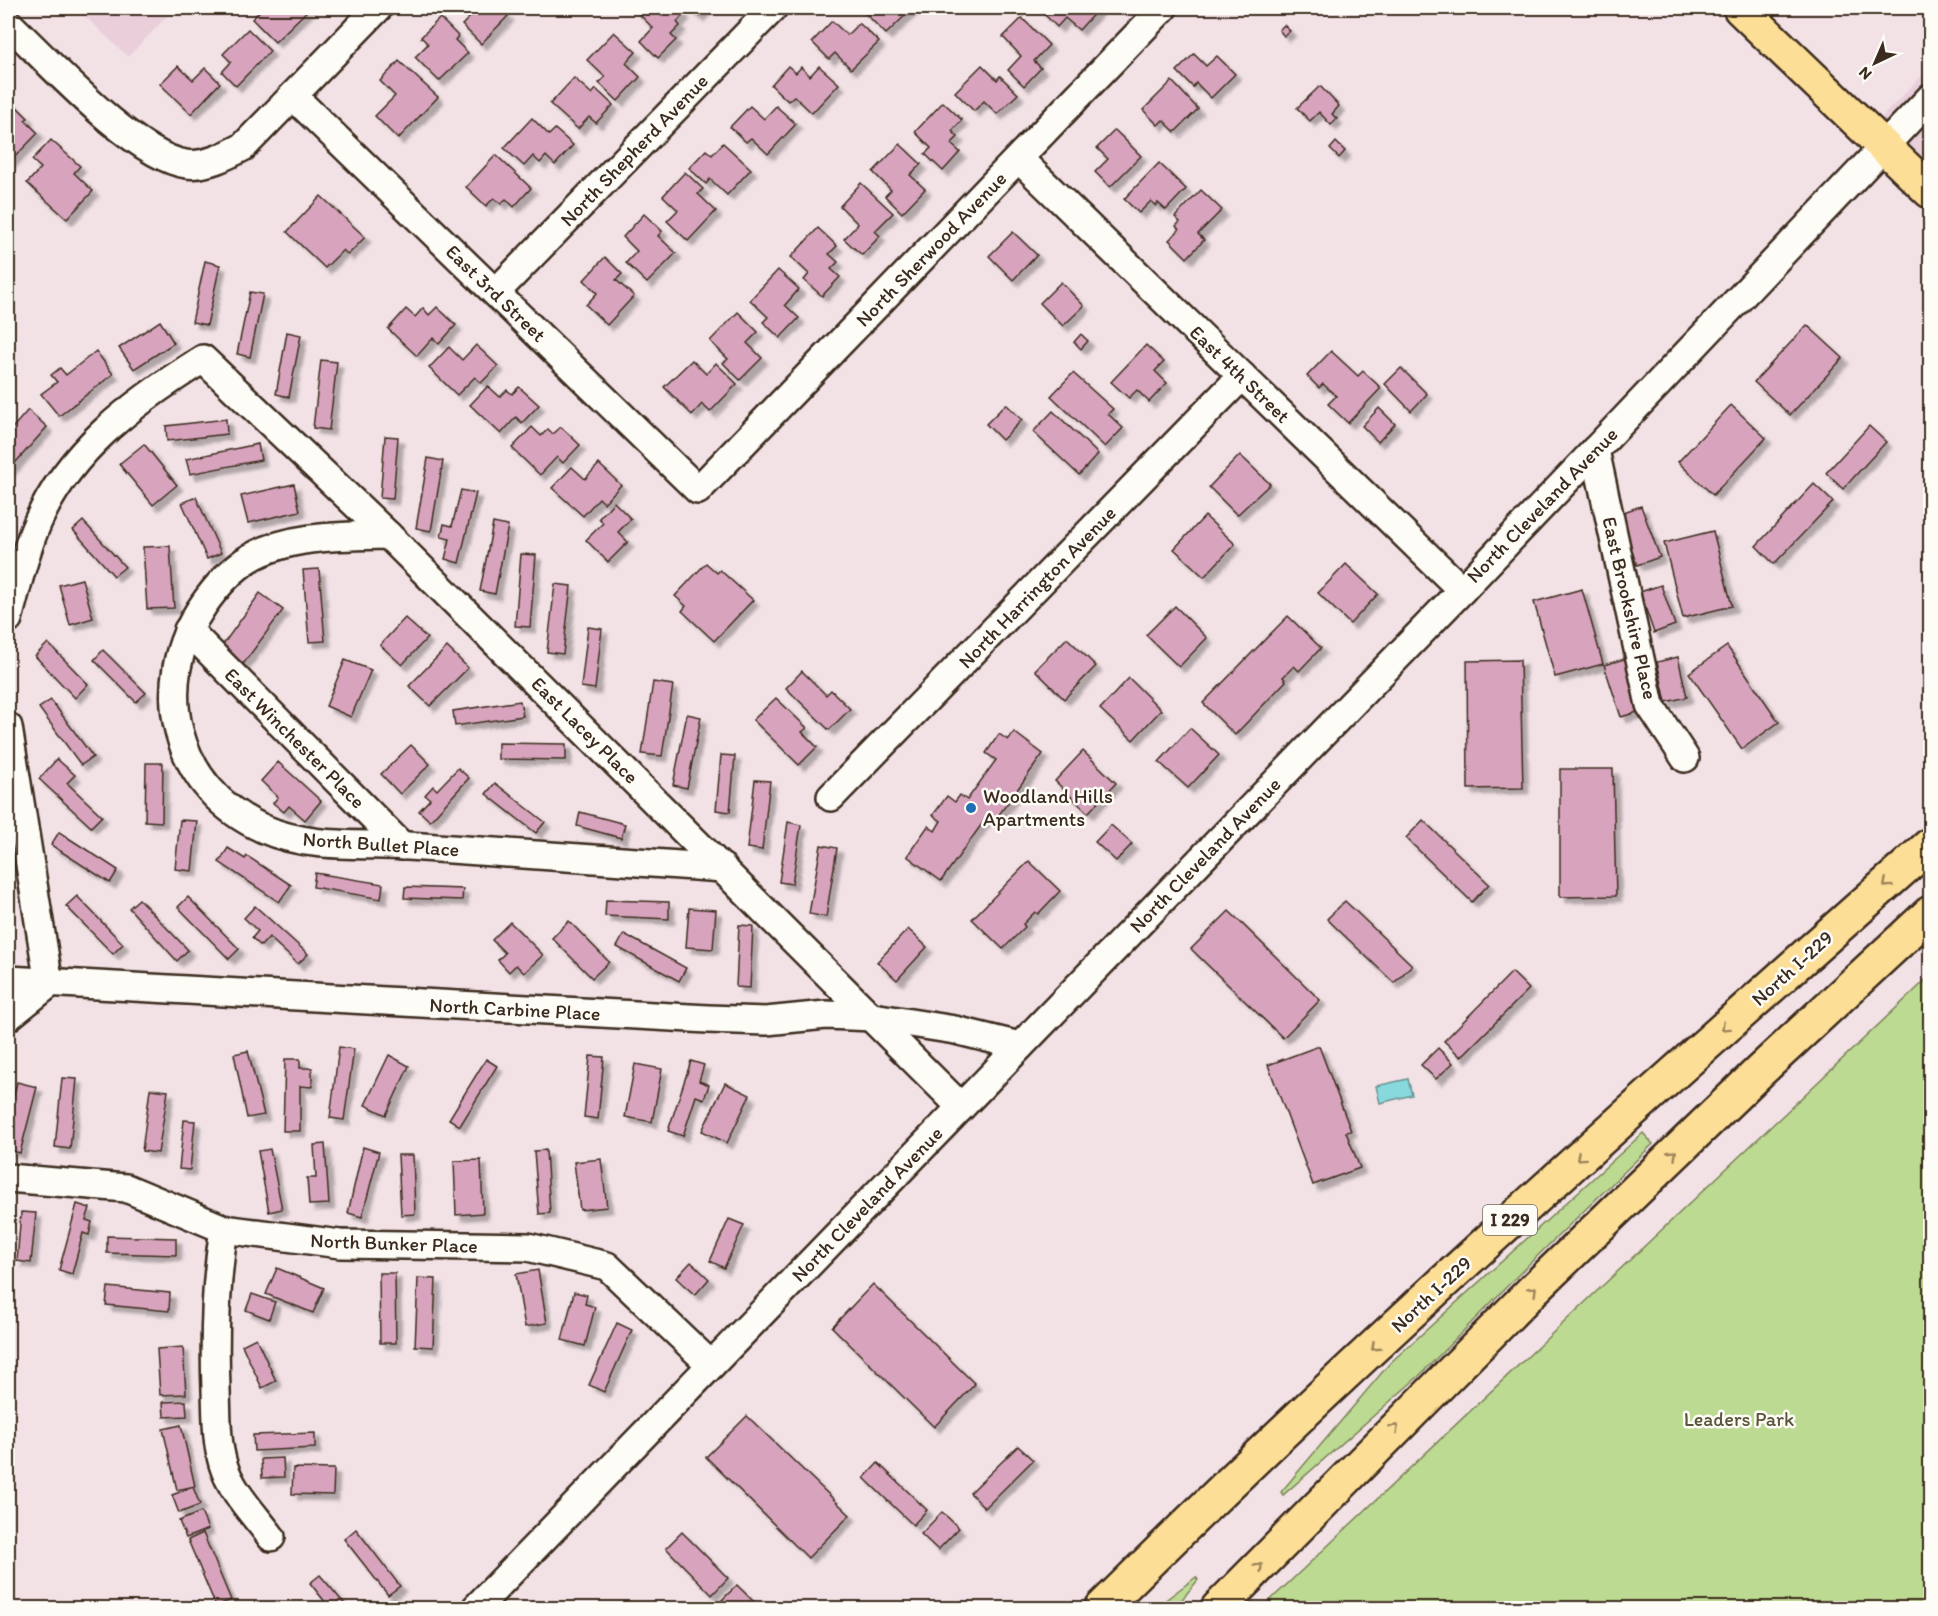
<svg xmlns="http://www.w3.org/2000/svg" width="1938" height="1616" font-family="Itim,sans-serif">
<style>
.built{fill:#eacfda}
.green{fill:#bcda92;stroke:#7c8258;stroke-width:1.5}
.water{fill:#87d9de;stroke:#699391;stroke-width:1.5}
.building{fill:#d8a4bd;stroke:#3b2a1e;stroke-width:1.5;filter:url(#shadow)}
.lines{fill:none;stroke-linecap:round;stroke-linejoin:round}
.minor-casing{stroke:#3b2a1e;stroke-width:32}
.major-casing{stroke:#3b2a1e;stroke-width:38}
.highway-casing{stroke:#3b2a1e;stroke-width:38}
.minor{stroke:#fdfcf7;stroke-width:27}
.major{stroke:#fdde96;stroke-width:33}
.highway{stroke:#fdde96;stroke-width:33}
.oneway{stroke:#9c845a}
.poi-dot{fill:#1f6fb2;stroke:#fdfcf7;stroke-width:2}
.labels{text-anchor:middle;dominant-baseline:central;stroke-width:5;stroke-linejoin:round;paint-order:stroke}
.shield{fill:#fdfcf7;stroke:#75695f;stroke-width:1.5}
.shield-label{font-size:18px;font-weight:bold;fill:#3b2a1e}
.street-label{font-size:20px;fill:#3b2a1e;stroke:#fdfcf7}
.poi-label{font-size:20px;fill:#3b2a1e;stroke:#fdfcf7;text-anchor:start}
.park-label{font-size:20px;fill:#5b563b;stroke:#fdfcf7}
</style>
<defs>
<filter id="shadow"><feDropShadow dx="5.5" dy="5.5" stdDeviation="1.5" flood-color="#0004"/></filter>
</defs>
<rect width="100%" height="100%" fill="#f2e2e6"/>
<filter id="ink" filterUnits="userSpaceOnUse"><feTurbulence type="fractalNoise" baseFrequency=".0167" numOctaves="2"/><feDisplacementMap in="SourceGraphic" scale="12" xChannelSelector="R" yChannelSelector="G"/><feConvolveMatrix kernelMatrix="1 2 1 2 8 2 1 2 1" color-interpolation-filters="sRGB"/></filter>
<g filter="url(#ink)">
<!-- built -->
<g class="built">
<polygon points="76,8 175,8 128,57"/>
<polygon points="1930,67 1930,165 1881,118"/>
</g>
<!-- green -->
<g class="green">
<polygon points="1930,976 1930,1608 1262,1608"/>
<polygon points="1643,1133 1653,1144 1527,1266 1419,1376 1283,1495 1281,1492 1390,1363"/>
<polygon points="1196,1577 1198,1580 1175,1608 1155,1608"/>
</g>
<!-- water -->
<polygon class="water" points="1408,1079 1412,1095 1380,1103 1376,1086"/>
<!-- building -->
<g class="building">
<polygon points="263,8 310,8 275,42 252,19"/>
<polygon points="465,8 500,8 508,16 481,44 462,25 472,15"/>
<polygon points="637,8 677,8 684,14 677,22 680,26 671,35 676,40 658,58 641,41 653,28 635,10"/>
<polygon points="689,8 706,8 698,16"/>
<polygon points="860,8 913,8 886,34"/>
<polygon points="1038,8 1099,8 1079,30 1065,18 1057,27"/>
<polygon points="440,18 458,36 455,40 468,53 439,81 415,57 428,44 421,37"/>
<polygon points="1022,18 1049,45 1034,61 1041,68 1024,86 1008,70 1021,56 1003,37"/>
<polygon points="832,21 847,35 859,23 879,42 851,69 835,53 829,59 812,42"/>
<polygon points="1284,25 1290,31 1284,36 1279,30"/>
<polygon points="248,29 270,51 236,86 222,72 231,62 223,54"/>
<polygon points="614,32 636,52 626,63 640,77 618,101 599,83 605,77 587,60"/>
<polygon points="1194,54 1206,66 1217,56 1235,74 1211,98 1196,83 1193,87 1177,71"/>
<polygon points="399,61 438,97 398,139 375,116 395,96 380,81"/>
<polygon points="982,65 997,80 1000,76 1018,94 997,114 984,101 974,111 955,92"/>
<polygon points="178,66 193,80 205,68 220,83 191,114 160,84"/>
<polygon points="788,66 796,73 801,67 810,76 819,66 839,84 812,113 794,96 788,101 771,85"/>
<polygon points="574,78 592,94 596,89 613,105 596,123 589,117 578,129 550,104"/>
<polygon points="1172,81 1198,109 1175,132 1163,120 1158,125 1143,110"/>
<polygon points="1320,86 1339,106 1332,114 1337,119 1331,125 1319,112 1310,121 1297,108"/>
<polygon points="8,98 28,118 25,120 38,133 8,164"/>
<polygon points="943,102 962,120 952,131 958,137 951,144 960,152 943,171 925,154 931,148 915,132"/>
<polygon points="750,106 764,119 776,106 796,124 768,154 751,138 746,142 730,127"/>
<polygon points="532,118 549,135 555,129 573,145 555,165 546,156 540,163 533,156 524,166 504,148"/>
<polygon points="1115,130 1141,156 1110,187 1095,172 1108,159 1097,148"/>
<polygon points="51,140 80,166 74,173 93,191 67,219 27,183 41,168 32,160"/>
<polygon points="1336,142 1345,151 1339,158 1330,149"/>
<polygon points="723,143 751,169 727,195 710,179 706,184 689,168 706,150 712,155"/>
<polygon points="900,144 921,164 910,175 925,189 902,213 885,196 891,190 873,172"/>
<polygon points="496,155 531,188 514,207 506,199 501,204 494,198 486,206 466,187"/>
<polygon points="1159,163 1186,189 1166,210 1158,203 1156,206 1151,201 1139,213 1124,199"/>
<polygon points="685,172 703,189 698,194 716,211 688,241 667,221 678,210 663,196"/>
<polygon points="861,183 893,213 875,231 880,236 862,255 844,239 858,224 840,206"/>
<polygon points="1201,190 1222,210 1198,234 1204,240 1187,258 1169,240 1179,230 1176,226 1180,222 1175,217"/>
<polygon points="321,196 365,237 348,255 343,250 325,268 287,232"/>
<polygon points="644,214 662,231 658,236 676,253 647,283 626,263 637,251 623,237"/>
<polygon points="818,228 837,246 829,254 838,262 831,269 840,277 822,296 804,280 809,274 791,257"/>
<polygon points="1013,232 1037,255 1013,280 989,256"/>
<polygon points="605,257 622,274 616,280 634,296 607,325 586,305 597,293 584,280"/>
<polygon points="205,261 220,265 207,325 192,322"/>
<polygon points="778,270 799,289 785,305 799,318 780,338 763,322 768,317 750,300"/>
<polygon points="1061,282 1084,306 1063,326 1040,303"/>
<polygon points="250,292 263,294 250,357 237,354"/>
<polygon points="437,307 456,325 439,344 433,338 417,356 388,329 406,309 415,317 423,308 429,315"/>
<polygon points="738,312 758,332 747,343 762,358 740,380 723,363 728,359 710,341"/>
<polygon points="160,321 174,343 134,369 119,348"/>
<polygon points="1807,325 1843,358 1790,415 1754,382"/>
<polygon points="287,332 301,335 289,397 276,394"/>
<polygon points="1081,334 1088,341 1081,349 1074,342"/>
<polygon points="476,345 498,366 481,383 475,377 457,395 429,368 449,347 462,360"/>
<polygon points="1146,345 1164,362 1155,371 1167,383 1149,402 1137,390 1129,398 1111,382"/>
<polygon points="96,351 113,374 59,416 41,394 57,382 51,375 60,368 66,375"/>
<polygon points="1331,351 1358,376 1363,371 1381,388 1348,423 1328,404 1336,396 1323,384 1319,388 1307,376"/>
<polygon points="321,360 337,362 329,430 313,428"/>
<polygon points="692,360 706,374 716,363 737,384 710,412 702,404 692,415 664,387"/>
<polygon points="1401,368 1427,394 1411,411 1385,384"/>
<polygon points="1073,373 1113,409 1108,414 1123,428 1105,447 1051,396"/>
<polygon points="488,386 500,397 507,390 512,394 519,387 539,405 522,423 516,417 501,434 470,405"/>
<polygon points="1006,404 1022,420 1002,440 986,424"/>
<polygon points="1731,405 1766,438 1713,495 1678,462"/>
<polygon points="1379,408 1395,424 1378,442 1362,426"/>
<polygon points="28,410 47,427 8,471 8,433"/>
<polygon points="1053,411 1098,454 1079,475 1033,432"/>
<polygon points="226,419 227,434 167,441 166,426"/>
<polygon points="1869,426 1886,442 1843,489 1826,473"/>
<polygon points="532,427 541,436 548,429 553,434 561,427 580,445 563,463 557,457 540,475 512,448"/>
<polygon points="385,436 398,437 393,499 380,498"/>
<polygon points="144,444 177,485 153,505 119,464"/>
<polygon points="258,444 261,460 190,474 186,459"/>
<polygon points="1240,455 1270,484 1237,515 1209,487"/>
<polygon points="428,458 443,461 431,531 416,528"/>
<polygon points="599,464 621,485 604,503 599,498 583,516 552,488 572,467 585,479"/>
<polygon points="294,484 300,511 248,523 241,496"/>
<polygon points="1814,484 1833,502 1774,564 1756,546"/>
<polygon points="461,490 476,493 459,563 445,559 450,539 441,537 444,524 452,526"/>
<polygon points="196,497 221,553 207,559 182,503"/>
<polygon points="614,502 631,519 618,532 628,542 608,562 586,540 603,523 599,518"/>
<polygon points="1641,506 1660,557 1637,565 1618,514"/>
<polygon points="1205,516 1235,544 1204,577 1174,549"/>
<polygon points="83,521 125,567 114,576 73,530"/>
<polygon points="493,523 508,526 495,594 480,591"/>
<polygon points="1713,531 1732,606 1683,618 1664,543"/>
<polygon points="170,546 174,608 147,609 143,547"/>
<polygon points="521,554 536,555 530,627 515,626"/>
<polygon points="706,563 717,573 720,570 753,600 714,641 682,611 686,606 675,596"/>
<polygon points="1346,564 1378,594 1350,624 1318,593"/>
<polygon points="319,569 325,641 309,642 303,570"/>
<polygon points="82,579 93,618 70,625 59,585"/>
<polygon points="555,584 571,586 563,654 547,652"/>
<polygon points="1661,585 1675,625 1654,633 1640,592"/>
<polygon points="1582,589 1603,664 1555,677 1534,602"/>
<polygon points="260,593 283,610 241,667 219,650"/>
<polygon points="1175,606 1207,638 1179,667 1146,635"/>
<polygon points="1288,616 1321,648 1299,671 1294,666 1283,677 1286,681 1235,735 1203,703"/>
<polygon points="405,618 427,638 402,665 380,645"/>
<polygon points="588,627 602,629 595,689 581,687"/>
<polygon points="1067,638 1096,666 1064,699 1035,670"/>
<polygon points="48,643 88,684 75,698 35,656"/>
<polygon points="1727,646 1779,722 1742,749 1689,673"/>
<polygon points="447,647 468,668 430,706 409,686"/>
<polygon points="103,650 146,693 136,702 94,660"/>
<polygon points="1678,657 1687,697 1666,702 1657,662"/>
<polygon points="1627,658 1644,710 1621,717 1604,665"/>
<polygon points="345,660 371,670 351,717 326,706"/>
<polygon points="1520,660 1523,788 1468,789 1467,661"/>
<polygon points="802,671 826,695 831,690 850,709 829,730 786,688"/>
<polygon points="1129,678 1161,710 1133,740 1100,709"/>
<polygon points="653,682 673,685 662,756 642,754"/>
<polygon points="776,698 807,728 802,732 817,747 799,765 753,720"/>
<polygon points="51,700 93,757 81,765 39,708"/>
<polygon points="520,701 523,716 455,726 453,711"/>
<polygon points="687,714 701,717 687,788 673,785"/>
<polygon points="1190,728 1219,755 1188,788 1159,762"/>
<polygon points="1014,732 1043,754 996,819 989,814 941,881 907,856 928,826 935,831 941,821 933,815 947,796 955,802 960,795 967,800 996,760 986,753 999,734 1008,740"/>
<polygon points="498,743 566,744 566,760 498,759"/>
<polygon points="411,745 430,764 400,794 381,774"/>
<polygon points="1083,751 1116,783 1088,813 1055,781"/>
<polygon points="721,755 735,756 730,812 716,810"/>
<polygon points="57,759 75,775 67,783 102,816 91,827 39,779"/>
<polygon points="278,762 321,801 305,820 289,806 284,812 273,803 278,797 261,781"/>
<polygon points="146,763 163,763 162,822 145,821"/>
<polygon points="458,768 469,778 430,821 419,811 430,799 425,795 433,786 437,790"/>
<polygon points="1560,769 1613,769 1616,896 1560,897"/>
<polygon points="755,780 770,781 762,850 747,848"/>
<polygon points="495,783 545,822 536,833 486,794"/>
<polygon points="580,812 625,824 621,838 577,826"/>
<polygon points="180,820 197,821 192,871 175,869"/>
<polygon points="1423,820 1489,884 1472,902 1406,838"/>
<polygon points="788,822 801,825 792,884 779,882"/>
<polygon points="1111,825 1132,844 1116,861 1095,842"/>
<polygon points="59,832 118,870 110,883 51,845"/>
<polygon points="821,845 837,848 826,917 809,914"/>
<polygon points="228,848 245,859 247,856 291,885 279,902 219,862"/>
<polygon points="1029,861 1060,891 1038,914 1035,912 1023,924 1025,927 1003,949 972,919"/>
<polygon points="315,873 383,884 381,899 313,887"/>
<polygon points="405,887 463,889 462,900 404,898"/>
<polygon points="77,896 123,944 113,954 66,906"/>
<polygon points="188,897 239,949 229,959 178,907"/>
<polygon points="139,899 188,950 177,961 129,908"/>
<polygon points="606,900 669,902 669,919 605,916"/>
<polygon points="1345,901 1412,965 1394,983 1327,919"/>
<polygon points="255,906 308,954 298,964 269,937 261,946 252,938 258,931 244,918"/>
<polygon points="689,908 716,910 713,949 686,947"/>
<polygon points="1229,911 1320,1000 1283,1038 1191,949"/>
<polygon points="569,921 609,962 592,978 552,938"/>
<polygon points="510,922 543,955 524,973 516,965 509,972 498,960 505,953 492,940"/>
<polygon points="739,925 753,926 750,988 736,987"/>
<polygon points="908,929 927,947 897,980 877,962"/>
<polygon points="624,934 686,968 679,981 617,947"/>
<polygon points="1512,972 1529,989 1461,1057 1444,1041"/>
<polygon points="1319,1046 1351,1131 1346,1132 1360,1168 1313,1185 1268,1065"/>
<polygon points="339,1047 354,1049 344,1120 330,1118"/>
<polygon points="1438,1048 1453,1063 1436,1079 1421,1065"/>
<polygon points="248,1051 264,1115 247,1118 234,1054"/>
<polygon points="389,1055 409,1066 386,1115 365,1105"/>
<polygon points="590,1056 604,1057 598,1119 584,1117"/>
<polygon points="285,1059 300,1059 300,1068 312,1068 312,1087 300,1086 300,1131 283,1131"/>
<polygon points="486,1059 497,1066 460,1126 449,1119"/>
<polygon points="691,1061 704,1065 699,1081 709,1085 704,1099 696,1096 683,1136 668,1131"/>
<polygon points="635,1064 662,1069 652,1122 625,1117"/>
<polygon points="62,1078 77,1079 70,1149 55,1147"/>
<polygon points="17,1082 37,1087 20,1153 8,1150 12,1134 8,1132 8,1120"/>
<polygon points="725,1083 750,1095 727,1143 702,1131"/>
<polygon points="150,1089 168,1091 158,1153 142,1151"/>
<polygon points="184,1120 195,1121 190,1170 179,1169"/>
<polygon points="325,1144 329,1204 309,1205 307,1178 316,1178 314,1145"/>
<polygon points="363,1147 379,1152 362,1217 348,1213"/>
<polygon points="270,1149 282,1209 269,1212 258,1151"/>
<polygon points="546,1150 550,1213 539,1214 534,1151"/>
<polygon points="398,1155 413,1155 415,1214 401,1215"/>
<polygon points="601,1159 607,1207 580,1210 574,1162"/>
<polygon points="481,1160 483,1213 456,1215 454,1161"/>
<polygon points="77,1204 90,1208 86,1220 92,1222 89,1235 83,1233 72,1274 59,1270"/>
<polygon points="21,1212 36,1213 31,1263 17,1261"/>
<polygon points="729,1219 744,1225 724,1268 710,1261"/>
<polygon points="107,1236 176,1238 176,1255 107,1253"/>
<polygon points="691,1262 709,1279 695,1295 676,1278"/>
<polygon points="277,1268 324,1288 313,1313 266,1294"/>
<polygon points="538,1270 547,1323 525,1327 516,1274"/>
<polygon points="379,1273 395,1273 396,1343 380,1343"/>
<polygon points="418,1278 436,1279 433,1347 415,1346"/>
<polygon points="873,1284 975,1384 934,1427 832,1327"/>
<polygon points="108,1287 170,1293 169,1311 106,1305"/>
<polygon points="574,1292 587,1295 585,1304 595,1307 585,1346 562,1340"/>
<polygon points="252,1294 275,1302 269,1319 246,1310"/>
<polygon points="617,1323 632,1330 604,1392 589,1385"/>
<polygon points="256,1338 276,1381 262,1388 242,1345"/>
<polygon points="183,1347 186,1394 160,1395 157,1349"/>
<polygon points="186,1401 187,1416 164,1417 163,1402"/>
<polygon points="747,1416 850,1515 808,1558 706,1457"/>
<polygon points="181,1425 195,1486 177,1490 163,1429"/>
<polygon points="315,1433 315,1448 254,1451 253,1435"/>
<polygon points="1018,1446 1033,1460 985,1508 970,1493"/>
<polygon points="283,1458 284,1477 262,1478 261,1459"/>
<polygon points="878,1463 927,1510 913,1525 864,1478"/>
<polygon points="293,1468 334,1469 333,1495 292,1494"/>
<polygon points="193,1487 200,1505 179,1513 172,1495"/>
<polygon points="201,1512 208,1529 186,1538 179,1521"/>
<polygon points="942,1512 959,1528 938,1550 921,1534"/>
<polygon points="356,1529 400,1586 388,1595 344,1539"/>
<polygon points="682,1532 728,1578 712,1595 666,1548"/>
<polygon points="203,1533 231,1600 216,1606 188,1540"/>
<polygon points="320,1575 348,1608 330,1608 310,1583"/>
<polygon points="737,1585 760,1608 731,1608 722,1600"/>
</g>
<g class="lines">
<!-- minor casing -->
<g class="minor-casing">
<g id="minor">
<path d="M 8,23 C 47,60 135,157 186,164 C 205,167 228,155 243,147 L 378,8"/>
<polyline points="293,96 698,490 1163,8"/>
<polyline points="1019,159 1462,590"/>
<polyline points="496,292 773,8"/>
<polyline points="1595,450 1650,705 1685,758"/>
<path d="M 388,535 C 343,536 290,535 250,558 C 232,569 216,587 204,604 C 148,683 174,790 264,829 C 309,849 361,843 408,846 C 513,853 618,860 723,868"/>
<path d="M 8,619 C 16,590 23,559 34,531 C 65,452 134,402 203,359 L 388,535 L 961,1107"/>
<polyline points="188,630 402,846"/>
<polyline points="8,727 49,984 8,1017"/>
<polyline points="831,797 1242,376"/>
<polyline points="8,980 708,1019 766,1021 826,1015 873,1017 955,1030 1020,1046"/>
<polyline points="8,1178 126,1188 224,1229 340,1244 528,1247 607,1266 711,1365"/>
<path d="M 224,1229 C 215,1284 214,1335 216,1390 C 217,1415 216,1440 223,1464 C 231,1491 254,1514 271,1537"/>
<polyline points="476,1608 1462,590 1930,98"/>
</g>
</g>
<!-- major casing -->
<g class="major-casing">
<polyline id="major" points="1740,8 1930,191"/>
</g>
<!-- highway casing -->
<g class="highway-casing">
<g id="highway">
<path d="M 1102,1608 C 1368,1343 1650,1094 1930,845"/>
<polyline points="1218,1608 1533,1290 1760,1071 1930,913"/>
</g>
</g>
<!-- minor -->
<use href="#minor" class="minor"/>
<!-- major -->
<use href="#major" class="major"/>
<!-- highway -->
<use href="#highway" class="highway"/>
</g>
<!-- one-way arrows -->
<defs><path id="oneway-chevron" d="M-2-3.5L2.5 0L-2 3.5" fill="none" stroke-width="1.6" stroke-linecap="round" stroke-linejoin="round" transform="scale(1.5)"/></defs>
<g class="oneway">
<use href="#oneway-chevron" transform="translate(1887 884) rotate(138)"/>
<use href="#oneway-chevron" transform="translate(1725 1027) rotate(138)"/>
<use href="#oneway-chevron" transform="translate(1673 1154) rotate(-44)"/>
<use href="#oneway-chevron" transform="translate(1580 1157) rotate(138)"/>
<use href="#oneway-chevron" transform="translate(1533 1290) rotate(-45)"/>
<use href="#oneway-chevron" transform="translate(1375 1347) rotate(137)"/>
<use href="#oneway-chevron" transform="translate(1395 1428) rotate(-46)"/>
<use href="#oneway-chevron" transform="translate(1259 1567) rotate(-46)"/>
</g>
</g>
<!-- markers -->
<circle class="poi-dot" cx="971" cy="808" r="6"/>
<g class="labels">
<!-- shield labels -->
<rect class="shield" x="1483" y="1205" width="54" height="30" rx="4.5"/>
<g class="shield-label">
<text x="1510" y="1220">I 229</text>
</g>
<!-- street labels -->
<g class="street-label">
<text transform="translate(634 150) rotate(-46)">North Shepherd Avenue</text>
<text transform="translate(931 249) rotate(-46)">North Sherwood Avenue</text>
<text transform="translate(496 293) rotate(44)">East 3rd Street</text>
<text transform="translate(1240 374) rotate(44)">East 4th Street</text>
<text transform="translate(1542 505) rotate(-46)">North Cleveland Avenue</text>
<text transform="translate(1037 587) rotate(-46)">North Harrington Avenue</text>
<text transform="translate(1630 608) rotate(77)">East Brookshire Place</text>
<text transform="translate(585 730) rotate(45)">East Lacey Place</text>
<text transform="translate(295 738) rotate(45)">East Winchester Place</text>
<text transform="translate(381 844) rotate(4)">North Bullet Place</text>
<text transform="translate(1205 855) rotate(-46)">North Cleveland Avenue</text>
<text transform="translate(1792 968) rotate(-42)">North I-229</text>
<text transform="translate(515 1009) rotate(3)">North Carbine Place</text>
<text transform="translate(867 1204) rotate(-46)">North Cleveland Avenue</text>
<text transform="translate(394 1243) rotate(2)">North Bunker Place</text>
<text transform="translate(1431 1294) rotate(-43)">North I-229</text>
</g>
<!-- poi labels -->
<g class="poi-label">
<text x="983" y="796">Woodland Hills<tspan x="983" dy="23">Apartments</tspan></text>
</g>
<!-- park labels -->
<g class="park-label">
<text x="1739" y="1419">Leaders Park</text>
</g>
</g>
<!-- margin -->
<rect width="1938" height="1616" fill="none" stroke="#fdfcf7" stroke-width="30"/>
<rect x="15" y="15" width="1908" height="1586" fill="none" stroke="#3b2a1e" stroke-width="2" filter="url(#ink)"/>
<!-- north arrow -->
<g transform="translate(1875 63) rotate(224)" stroke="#fdfcf7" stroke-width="4.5" paint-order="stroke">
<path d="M0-4.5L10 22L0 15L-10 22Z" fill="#3b2a1e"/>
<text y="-9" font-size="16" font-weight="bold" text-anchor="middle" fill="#3b2a1e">N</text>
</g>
</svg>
